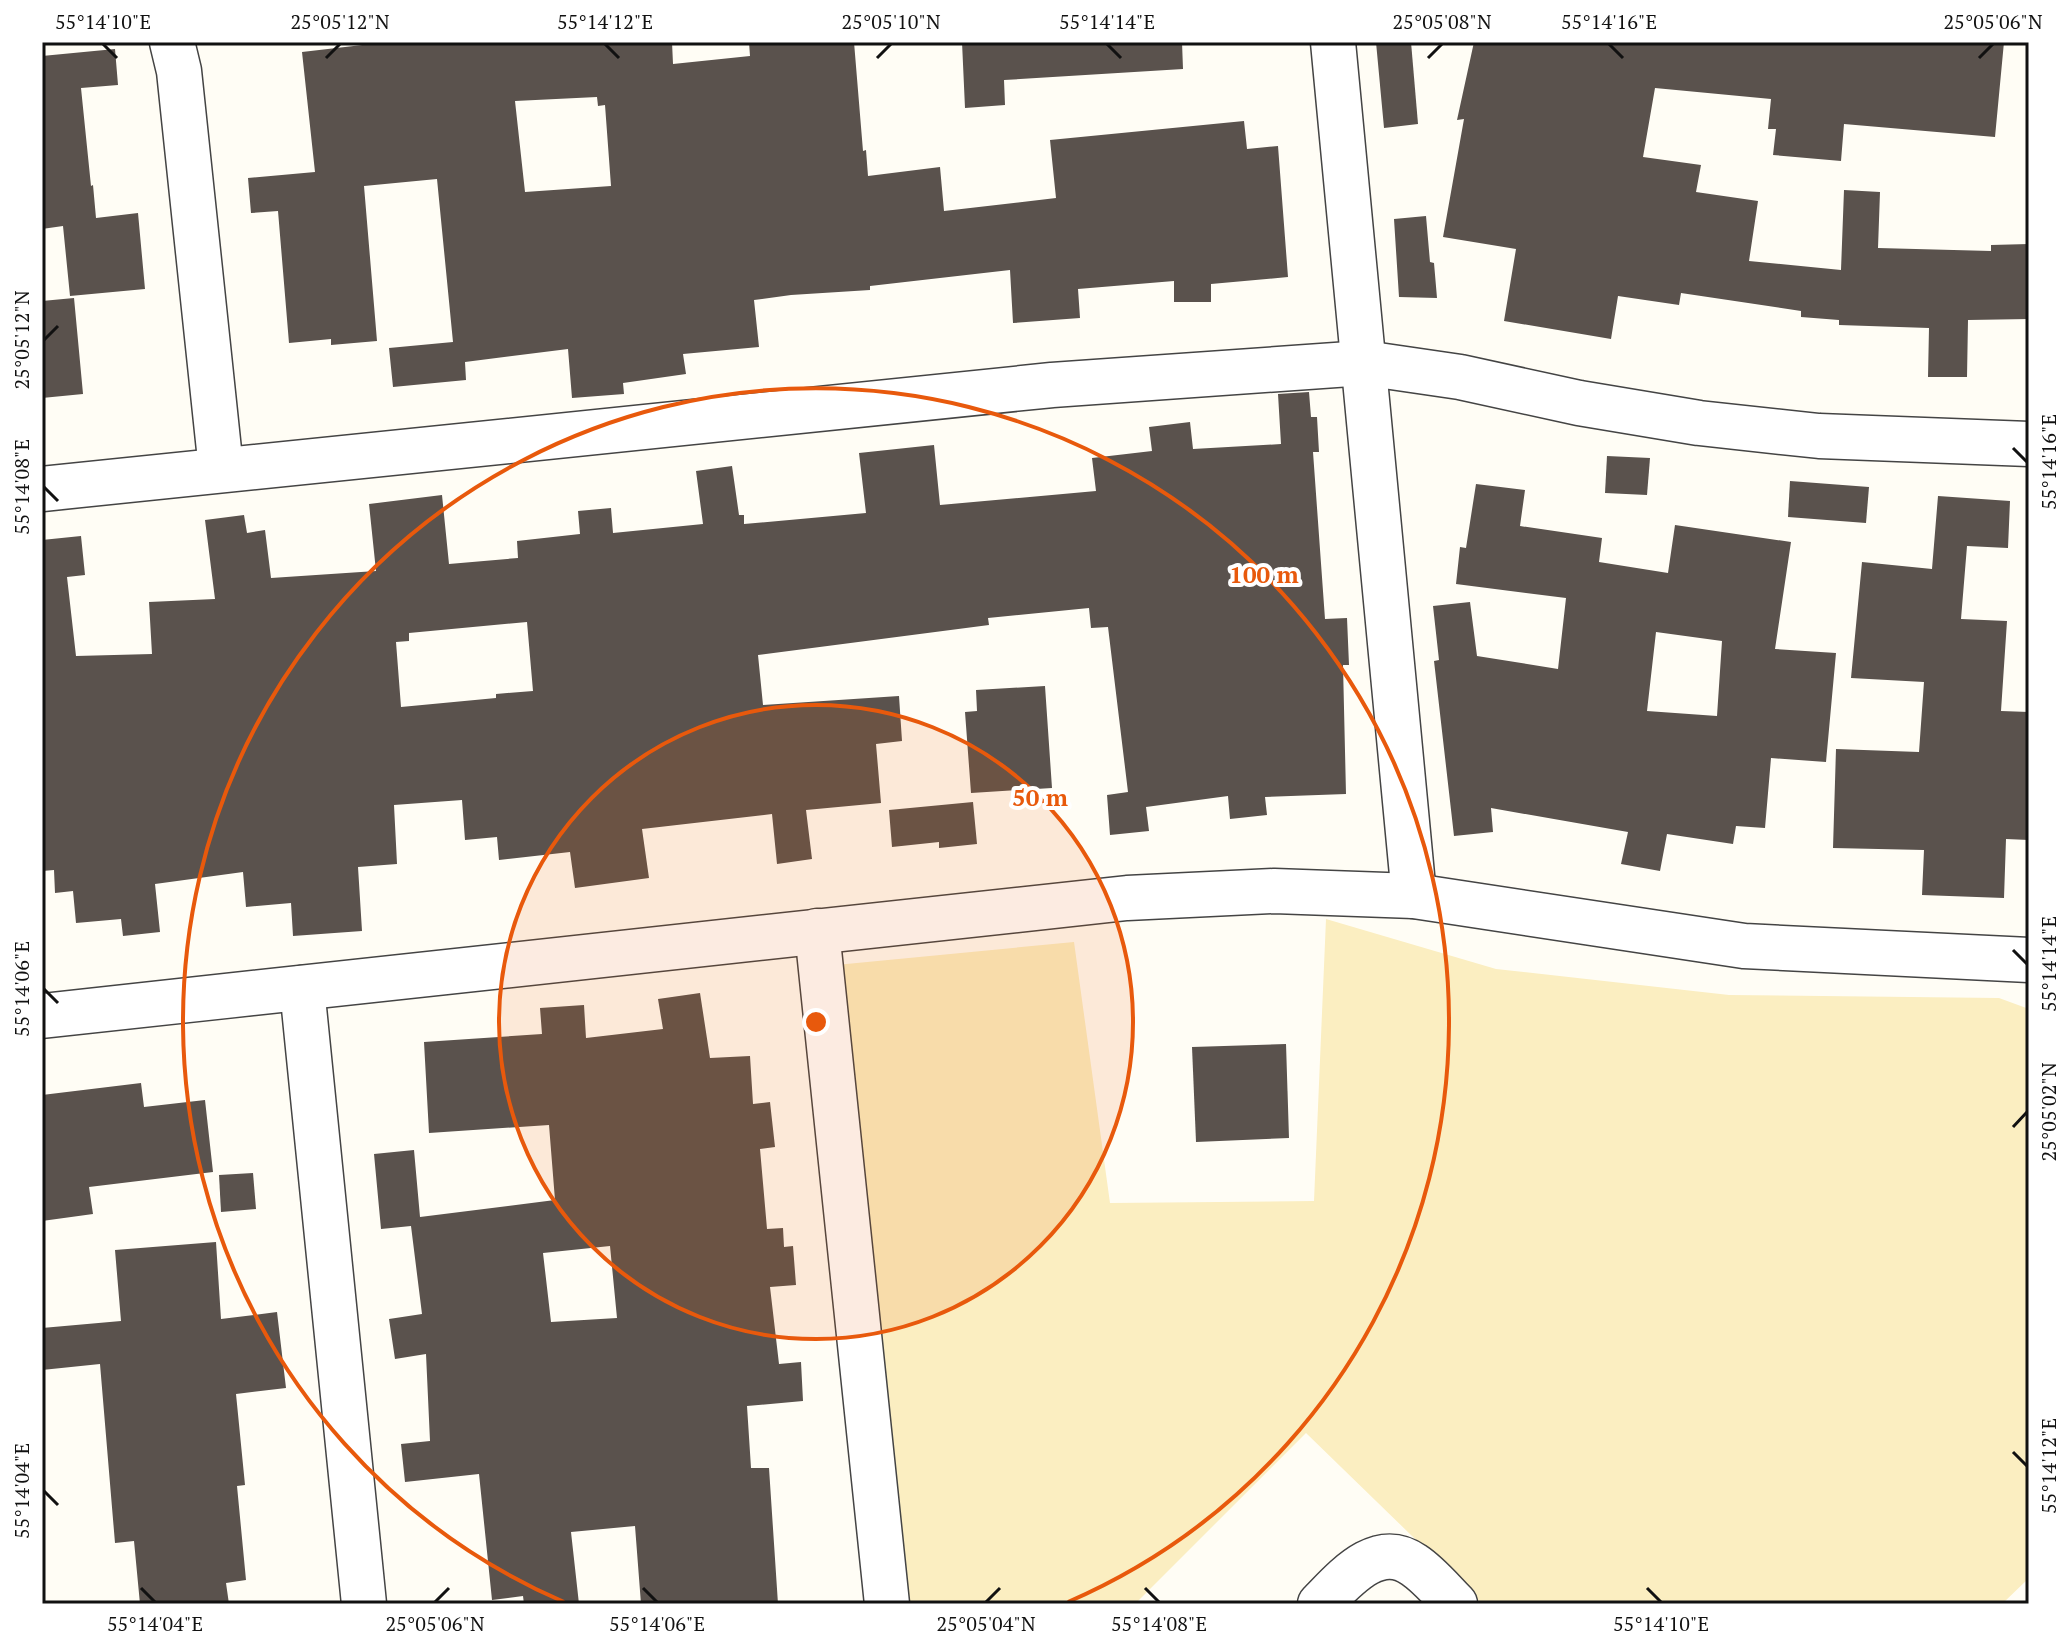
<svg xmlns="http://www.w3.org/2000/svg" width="2071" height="1646" font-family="'PT Serif',serif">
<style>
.sand{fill:#fbeec1}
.building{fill:#5a524d;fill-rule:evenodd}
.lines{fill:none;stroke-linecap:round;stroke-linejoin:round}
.minor-casing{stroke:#444;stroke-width:47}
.minor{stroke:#fff;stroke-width:44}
.ticks{fill:none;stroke:#111;stroke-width:3}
.ring{fill:none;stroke:#e8590c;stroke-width:4}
.centre{fill:#e8590c;stroke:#fff;stroke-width:4}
.ring-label{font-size:24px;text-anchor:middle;font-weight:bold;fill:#e8590c;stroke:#fff;stroke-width:8;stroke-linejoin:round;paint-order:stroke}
.neatline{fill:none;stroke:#111;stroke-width:3}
.ticks-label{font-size:20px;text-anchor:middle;fill:#111}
</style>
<rect width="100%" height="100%" fill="#fffdf5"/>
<!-- sand -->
<polygon class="sand" points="1326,919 1496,969 1729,995 1999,998 2029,1009 2029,1578 2002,1604 1482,1604 1306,1433 1135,1604 906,1604 836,965 1074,942 1110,1203 1314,1201"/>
<!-- building -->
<g class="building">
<path d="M 388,42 L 672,42 L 673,64 L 750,56 L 749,42 L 854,42 L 863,151 L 866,150 L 868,176 L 940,167 L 944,211 L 1056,198 L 1050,140 L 1244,121 L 1247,149 L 1278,146 L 1288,277 L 1211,284 L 1211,302 L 1174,302 L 1174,281 L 1078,289 L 1080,318 L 1013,323 L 1010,270 L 870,286 L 870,290 L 791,295 L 754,300 L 759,347 L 683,354 L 686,374 L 623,383 L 624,394 L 572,398 L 568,349 L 465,362 L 466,380 L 393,387 L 389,348 L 453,342 L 437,179 L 364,186 L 377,341 L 331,345 L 331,339 L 289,343 L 278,211 L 251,213 L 248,178 L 315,172 L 302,52 ZM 597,97 L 598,106 L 605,105 L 611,186 L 525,192 L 515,101 Z"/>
<polygon points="962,42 1182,42 1183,69 1004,80 1005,105 965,108"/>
<polygon points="1376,42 1411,42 1418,124 1384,128"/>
<polygon points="1474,42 2004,42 1995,137 1844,124 1841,161 1773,155 1776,129 1768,129 1771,99 1655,88 1643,157 1701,165 1696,192 1758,201 1749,261 1841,270 1844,190 1880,192 1878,248 1991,251 1991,245 2029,244 2029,319 1968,320 1967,377 1928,377 1929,328 1839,325 1839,320 1801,317 1801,311 1681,293 1679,305 1618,296 1611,339 1504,321 1516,249 1443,237 1464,119 1457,120"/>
<polygon points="115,49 118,85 81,88 91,186 93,185 96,218 138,213 145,289 70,296 63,226 42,229 42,56"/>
<polygon points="1426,216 1430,262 1434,263 1437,298 1399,297 1394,219"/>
<polygon points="74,298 83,394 42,398 42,301"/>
<path d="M 1309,392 L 1311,417 L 1317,417 L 1319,452 L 1313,452 L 1325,619 L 1347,618 L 1349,665 L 1343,665 L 1346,794 L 1265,797 L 1267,815 L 1230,819 L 1228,796 L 1146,807 L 1149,831 L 1110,835 L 1107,795 L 1128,792 L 1108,627 L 1091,628 L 1089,608 L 988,618 L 989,625 L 758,655 L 763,705 L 899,696 L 902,741 L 876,744 L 881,803 L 806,810 L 812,859 L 777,864 L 772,814 L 642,829 L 649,878 L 575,888 L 570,852 L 499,860 L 497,837 L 465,840 L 462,800 L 394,805 L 397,864 L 358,867 L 362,931 L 293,936 L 291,903 L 246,907 L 243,872 L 155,884 L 160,932 L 123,936 L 121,919 L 76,923 L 73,891 L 55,893 L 54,870 L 42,871 L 42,540 L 81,536 L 85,575 L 67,577 L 76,656 L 152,654 L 149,602 L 215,599 L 205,520 L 244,515 L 247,533 L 265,530 L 271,578 L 376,571 L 369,504 L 442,495 L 449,564 L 518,558 L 517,541 L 580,534 L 578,511 L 611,508 L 613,533 L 703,524 L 696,471 L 732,466 L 739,515 L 744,515 L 744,524 L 866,513 L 859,453 L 934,445 L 940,505 L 1096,491 L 1092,458 L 1152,451 L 1149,427 L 1190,422 L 1193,449 L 1281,444 L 1278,394 ZM 527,622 L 533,691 L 496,694 L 496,698 L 401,707 L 396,642 L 409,641 L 409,633 Z"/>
<polygon points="1607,456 1650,458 1647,495 1605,493"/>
<polygon points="1790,481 1869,487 1866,523 1788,517"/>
<path d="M 1476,484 L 1525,490 L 1520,526 L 1602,538 L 1599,562 L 1668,573 L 1675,525 L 1791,542 L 1775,649 L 1836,653 L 1826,762 L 1771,758 L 1765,828 L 1736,826 L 1733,844 L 1667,834 L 1660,871 L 1621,864 L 1628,832 L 1491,808 L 1493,832 L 1454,836 L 1434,661 L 1439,660 L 1433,606 L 1470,602 L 1477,656 L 1558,669 L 1566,598 L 1456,584 L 1460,547 L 1466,548 ZM 1656,632 L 1722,641 L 1717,716 L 1647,711 Z"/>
<polygon points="1938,496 2010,501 2008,548 1967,546 1961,619 2007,621 2001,711 2029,712 2029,840 2006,839 2004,898 1922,895 1924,850 1833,848 1836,749 1919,752 1924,682 1851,678 1862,562 1932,569"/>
<polygon points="1045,686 1052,788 971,793 965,712 977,711 976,690"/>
<polygon points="973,802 977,844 939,848 939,842 892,847 889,810"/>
<path d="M 700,993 L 710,1058 L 750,1056 L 753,1104 L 770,1102 L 775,1147 L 760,1149 L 767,1229 L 783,1228 L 784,1247 L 793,1246 L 796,1285 L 770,1287 L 779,1364 L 801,1362 L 803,1401 L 747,1406 L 751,1468 L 769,1468 L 778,1604 L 641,1604 L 635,1526 L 571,1532 L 579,1604 L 524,1604 L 523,1596 L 492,1600 L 479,1474 L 405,1482 L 401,1444 L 430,1441 L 426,1354 L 395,1359 L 389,1319 L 422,1314 L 411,1226 L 381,1229 L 374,1154 L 414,1150 L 420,1217 L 555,1200 L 549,1125 L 429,1133 L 424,1042 L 542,1034 L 540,1008 L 584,1005 L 586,1038 L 663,1029 L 658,999 ZM 610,1246 L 617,1318 L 551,1322 L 543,1253 Z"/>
<polygon points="1286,1044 1289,1138 1196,1142 1192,1047"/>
<polygon points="141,1083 144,1107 205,1100 213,1172 89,1187 93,1214 42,1221 42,1095"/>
<polygon points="253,1173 256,1209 221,1212 219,1175"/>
<polygon points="216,1242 221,1319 277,1312 286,1388 236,1394 245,1485 237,1486 246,1580 226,1583 229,1604 140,1604 134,1541 115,1543 100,1364 42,1370 42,1328 121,1321 115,1250"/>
</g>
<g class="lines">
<!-- minor casing -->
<g class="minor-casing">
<g id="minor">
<polyline points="172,42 179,71 221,469"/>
<polyline points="1333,42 1414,896"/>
<polyline points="42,489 1052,385 1364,363 1460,377 1579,403 1699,423 1819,436 2029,444"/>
<polyline points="817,931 887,1604"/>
<polyline points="302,988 364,1604"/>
<polyline points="42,1016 1127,898 1274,891 1414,896 1744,946 2029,960"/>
<path d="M 1320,1604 C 1344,1580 1377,1539 1414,1565 C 1429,1575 1442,1591 1455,1604"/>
</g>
</g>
<!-- minor -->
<use href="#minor" class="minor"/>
</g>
<!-- ticks -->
<path class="ticks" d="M 103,44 L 117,58M 605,44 L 619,58M 1107,44 L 1121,58M 1609,44 L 1623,58M 326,58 L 340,44M 877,58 L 891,44M 1428,58 L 1442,44M 1979,58 L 1993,44M 44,340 L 58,326M 2013,448 L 2027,462M 44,487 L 58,501M 2013,950 L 2027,964M 44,989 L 58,1003M 2013,1127 L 2027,1112M 2013,1452 L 2027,1466M 44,1491 L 58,1505M 141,1588 L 155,1602M 643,1588 L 657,1602M 1145,1588 L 1159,1602M 1647,1588 L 1661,1602M 435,1602 L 449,1588M 986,1602 L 1000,1588"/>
<!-- distance rings -->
<circle cx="816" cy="1022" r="317" fill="#e8590c" fill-opacity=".12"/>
<g class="ring">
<circle cx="816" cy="1022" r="317"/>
<path d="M564 1602A633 633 0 1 1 1068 1602"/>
</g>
<circle cx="816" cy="1022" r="12" class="centre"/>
<g class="ring-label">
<text x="1264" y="583">100 m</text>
<text x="1040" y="806">50 m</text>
</g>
<!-- border -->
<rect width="2071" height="1646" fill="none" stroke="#ffffff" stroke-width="88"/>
<rect x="44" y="44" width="1983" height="1558" class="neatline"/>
<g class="ticks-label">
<text x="103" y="29">55°14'10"E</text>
<text x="340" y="29">25°05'12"N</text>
<text x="605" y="29">55°14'12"E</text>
<text x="891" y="29">25°05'10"N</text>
<text x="1107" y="29">55°14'14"E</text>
<text x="1442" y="29">25°05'08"N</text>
<text x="1609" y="29">55°14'16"E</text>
<text x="1993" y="29">25°05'06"N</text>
<text transform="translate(22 340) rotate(-90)" y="7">25°05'12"N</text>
<text transform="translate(2049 462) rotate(-90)" y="7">55°14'16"E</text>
<text transform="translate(22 487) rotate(-90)" y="7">55°14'08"E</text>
<text transform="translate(2049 964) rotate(-90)" y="7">55°14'14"E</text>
<text transform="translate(22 989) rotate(-90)" y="7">55°14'06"E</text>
<text transform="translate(2049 1112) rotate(-90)" y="7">25°05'02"N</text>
<text transform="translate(2049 1466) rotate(-90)" y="7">55°14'12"E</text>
<text transform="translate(22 1491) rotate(-90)" y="7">55°14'04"E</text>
<text x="155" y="1631">55°14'04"E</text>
<text x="435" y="1631">25°05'06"N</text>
<text x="657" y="1631">55°14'06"E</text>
<text x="986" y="1631">25°05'04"N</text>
<text x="1159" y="1631">55°14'08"E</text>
<text x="1661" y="1631">55°14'10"E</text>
</g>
</svg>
